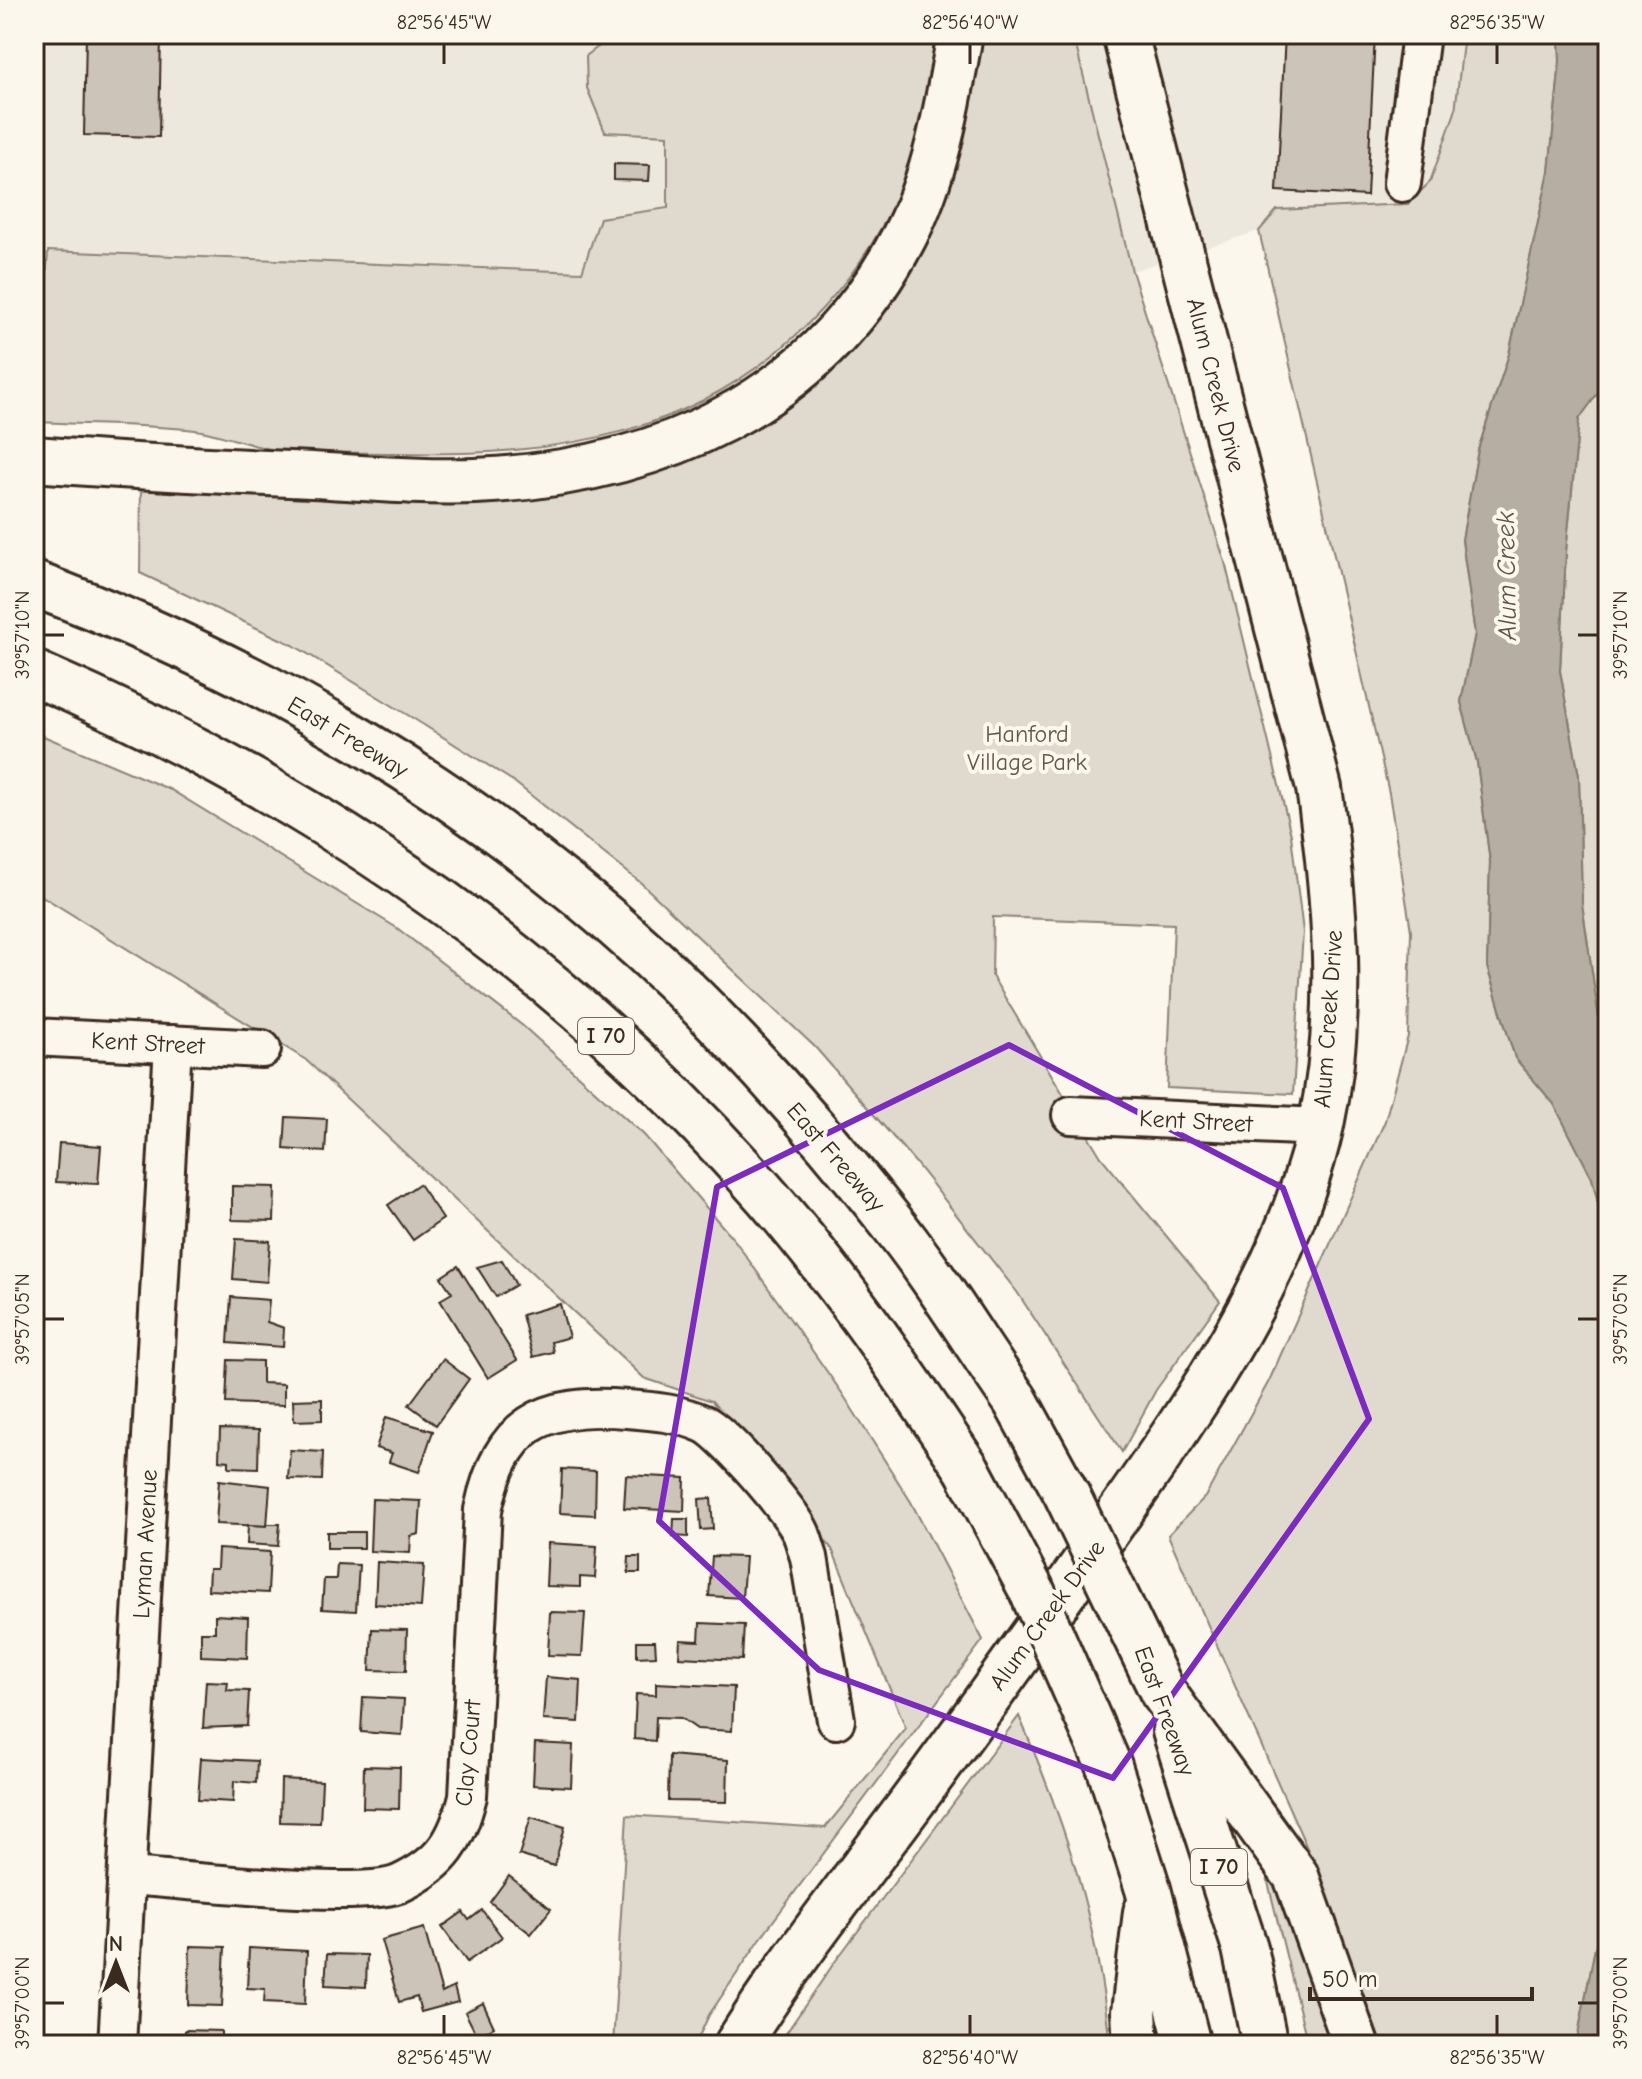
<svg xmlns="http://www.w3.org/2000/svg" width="1642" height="2079" font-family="'Comic Neue',sans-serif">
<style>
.built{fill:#ede8dd}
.green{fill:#dfd9ce;stroke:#8d8276;stroke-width:2}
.water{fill:#b6aea2;stroke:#85796d;stroke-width:2}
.building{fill:#ccc4b9;stroke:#3b2a1e;stroke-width:2}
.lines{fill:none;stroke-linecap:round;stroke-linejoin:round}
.street-casing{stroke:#3b2a1e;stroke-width:42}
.primary-casing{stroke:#3b2a1e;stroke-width:50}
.highway-casing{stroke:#3b2a1e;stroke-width:50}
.street{stroke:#fbf7ec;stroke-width:36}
.primary{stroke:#fbf7ec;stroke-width:44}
.highway{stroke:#fbf7ec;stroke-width:44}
.highway-bridge-casing{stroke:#3b2a1e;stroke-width:50;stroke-linecap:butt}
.highway-bridge{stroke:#fbf7ec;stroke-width:44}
.marked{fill:none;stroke:#7b2cbf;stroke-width:6;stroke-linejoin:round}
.ticks{fill:none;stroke:#3b2a1e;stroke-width:3}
.labels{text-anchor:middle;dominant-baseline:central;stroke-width:8;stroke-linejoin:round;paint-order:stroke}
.shield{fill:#fbf7ec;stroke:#75685c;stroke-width:2}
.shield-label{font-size:22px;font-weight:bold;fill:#3b2a1e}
.street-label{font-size:24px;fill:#3b2a1e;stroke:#fbf7ec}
.park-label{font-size:24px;fill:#64564a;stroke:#fbf7ec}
.water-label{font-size:26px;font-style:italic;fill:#605246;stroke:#fbf7ec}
.neatline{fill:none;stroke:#3b2a1e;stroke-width:3}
.ticks-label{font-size:20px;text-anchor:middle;fill:#3b2a1e}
</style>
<rect width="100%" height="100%" fill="#fbf7ec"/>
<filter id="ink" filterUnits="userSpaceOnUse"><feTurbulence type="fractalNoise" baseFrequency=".0125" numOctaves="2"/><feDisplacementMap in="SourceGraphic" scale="16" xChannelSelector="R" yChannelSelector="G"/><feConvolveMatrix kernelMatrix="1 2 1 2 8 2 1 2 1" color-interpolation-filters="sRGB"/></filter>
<g filter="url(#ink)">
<!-- built -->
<g class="built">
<polygon points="34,34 614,34 586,56 668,135 668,208 600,218 582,272 34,250"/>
<polygon points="1073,34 1464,34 1455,112 1430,182 1408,204 1277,210 1259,231 1132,271"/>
</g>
<!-- green -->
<g class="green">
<path d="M 615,34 L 936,34 C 929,140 895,229 823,308 C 706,437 558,457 392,453 C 356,452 319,454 283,451 C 253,448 224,434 195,430 C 143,424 89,425 37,422 L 48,251 L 582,272 L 600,218 L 668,208 L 668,135 L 605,132 L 587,88 L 586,56 Z"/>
<polygon points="974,34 1073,34 1132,271 1225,562 1291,835 1303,932 1293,1094 1167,1088 1174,924 993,917 992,976 1101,1157 1220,1301 1156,1390 1122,1452 1017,1292 914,1161 815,1047 641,883 513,781 411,717 293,645 140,573 141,486 516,491 845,349"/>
<polygon points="1464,34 1559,34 1560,61 1549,172 1509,354 1478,450 1462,540 1475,634 1461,702 1477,762 1490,862 1487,967 1515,1058 1554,1104 1592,1178 1607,1240 1608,1914 1595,1948 1576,2045 1382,2045 1310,1855 1168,1535 1205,1497 1269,1381 1385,1121 1408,1036 1411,931 1389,793 1259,231 1277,210 1408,204 1430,182 1455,112"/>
<polygon points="1608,379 1608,1047 1602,1040 1582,904 1579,776 1560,671 1566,552 1579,419"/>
<polygon points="34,732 171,790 397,928 523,1026 644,1135 736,1242 842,1393 911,1502 983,1640 765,1932 709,2015 695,2045 613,2045 627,1815 825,1828 906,1728 832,1549 712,1401 644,1378 306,1060 42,896 34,895"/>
<path d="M 1019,1716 C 1068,1830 1097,1921 1110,2045 L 778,2045 L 834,1963 Z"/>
<polygon points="1275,1863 1342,2045 1308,2045 1265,1870"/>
</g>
<!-- water -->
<g class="water">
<polygon points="1559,34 1608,34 1608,379 1579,419 1566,552 1560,671 1579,776 1582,904 1602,1040 1608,1047 1608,1285 1607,1240 1592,1178 1554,1104 1515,1058 1487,966 1490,862 1477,762 1461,702 1475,634 1462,540 1478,450 1509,354 1549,172 1560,61"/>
<polygon points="1608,1914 1608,2045 1576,2045 1595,1948"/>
</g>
<!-- building -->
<g class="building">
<polygon points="86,34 161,34 159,137 84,135"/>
<polygon points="1285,34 1375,34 1367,196 1277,191"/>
<polygon points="614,164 650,165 649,181 614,180"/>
<polygon points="286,1117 327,1119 325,1152 284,1149"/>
<polygon points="59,1143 101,1146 98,1184 56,1182"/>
<polygon points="419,1184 443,1219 413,1240 388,1205"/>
<polygon points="232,1186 275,1187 274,1221 232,1220"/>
<polygon points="236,1239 270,1241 267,1282 233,1279"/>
<polygon points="502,1260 516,1285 496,1297 477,1267"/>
<polygon points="458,1266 517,1360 488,1378 440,1300 452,1293 441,1277"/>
<polygon points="231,1297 269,1300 267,1322 284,1328 283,1347 228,1343"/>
<polygon points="560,1304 569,1337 551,1342 553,1352 533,1357 522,1315"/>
<polygon points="443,1359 469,1379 436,1425 409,1405"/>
<polygon points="228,1360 262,1361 262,1383 284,1384 284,1405 226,1403"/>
<polygon points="322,1399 322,1420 294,1421 293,1400"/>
<polygon points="386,1417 433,1431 419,1472 389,1462 392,1453 376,1448"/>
<polygon points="220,1429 259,1430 258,1468 229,1467 229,1461 219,1460"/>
<polygon points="290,1450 323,1452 322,1480 288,1479"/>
<polygon points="562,1469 596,1471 595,1515 560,1513"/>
<polygon points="626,1475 685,1478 684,1511 624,1508"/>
<polygon points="219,1480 270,1486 267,1526 216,1524"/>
<polygon points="711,1498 713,1529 701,1530 699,1499"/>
<polygon points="372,1499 421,1501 419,1534 411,1536 410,1553 370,1551"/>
<polygon points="674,1519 688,1519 688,1537 673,1536"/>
<polygon points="267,1524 280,1524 278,1546 247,1544 248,1525 267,1526"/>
<rect x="327" y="1532" width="37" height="16"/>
<polygon points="548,1543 597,1546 595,1578 580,1577 580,1587 546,1586"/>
<polygon points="218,1549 270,1552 268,1593 208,1590 209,1569 217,1569"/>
<polygon points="712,1556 745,1557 742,1598 709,1596"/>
<polygon points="629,1557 640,1557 640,1573 628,1573"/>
<polygon points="377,1562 424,1565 421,1607 375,1604"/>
<polygon points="337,1564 359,1565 356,1611 322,1609 324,1579 336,1579"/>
<polygon points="550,1612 585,1613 582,1656 548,1655"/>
<polygon points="215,1615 248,1617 247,1658 201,1656 201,1632 215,1632"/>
<polygon points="700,1623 744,1625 742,1660 679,1657 680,1640 699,1641"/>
<polygon points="372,1629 407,1630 406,1671 370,1670"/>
<polygon points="637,1641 655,1641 656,1656 637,1657"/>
<polygon points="546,1677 581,1680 579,1722 543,1720"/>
<polygon points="206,1681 228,1682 227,1690 249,1691 247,1726 203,1728"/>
<polygon points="656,1683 734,1687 732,1731 697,1729 681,1718 656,1717 655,1741 634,1739 636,1694 656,1695"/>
<polygon points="363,1697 404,1699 402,1735 361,1732"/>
<polygon points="535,1743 573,1745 571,1787 533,1785"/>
<polygon points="669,1755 728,1760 727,1802 668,1801"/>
<polygon points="201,1758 257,1761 256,1783 234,1781 233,1802 198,1800"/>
<polygon points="364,1766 400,1767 399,1809 363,1808"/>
<polygon points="281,1779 322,1781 320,1823 280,1822"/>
<polygon points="531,1817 565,1827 554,1866 519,1855"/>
<polygon points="509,1876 551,1909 531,1934 490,1902"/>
<polygon points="482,1910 502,1937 467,1962 442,1927 463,1912 469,1920"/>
<polygon points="424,1928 442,1993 454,1987 458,2002 421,2012 417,1997 399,2002 381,1940"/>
<polygon points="190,1946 225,1947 222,2006 188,2005"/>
<polygon points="249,1948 307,1951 305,2004 264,2002 265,1989 247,1988"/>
<polygon points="327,1954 367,1955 366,1987 325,1985"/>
<polygon points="483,2003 494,2027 477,2036 465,2012"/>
<polygon points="185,2030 221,2031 221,2045 185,2045"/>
</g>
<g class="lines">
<!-- street casing -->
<g class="street-casing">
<g id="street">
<polyline points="1402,183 1421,34"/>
<polyline points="34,1037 262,1049"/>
<polyline points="1071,1115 1320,1127"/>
<path d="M 127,1876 C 178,1879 364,1901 401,1883 C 443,1863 457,1840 468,1796 L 483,1510 C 501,1424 542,1402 627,1409 C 654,1411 679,1413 704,1424 C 724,1433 792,1512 801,1533 C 804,1540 806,1549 809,1557 L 836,1720"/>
<polyline points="117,2045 173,1044"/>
</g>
</g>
<!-- primary casing -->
<g class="primary-casing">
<path id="primary" d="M 737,2045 C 792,1957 857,1877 918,1794 C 985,1703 1051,1611 1116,1518 C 1201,1397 1288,1272 1321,1125 C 1345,1014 1335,899 1319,788 L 1125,34"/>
</g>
<!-- highway casing -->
<g class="highway-casing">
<g id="highway">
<path d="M 34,459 C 127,466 219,471 312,475 C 366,478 421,483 475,481 C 656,473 817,405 904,237 C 937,174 948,103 960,34"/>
<path d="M 34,584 C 257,667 470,792 646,953 C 731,1031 816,1127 888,1218 C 934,1275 973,1340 1015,1400"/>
<path d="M 34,673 C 306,790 547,952 746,1173 C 829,1264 899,1366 967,1469"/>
<polyline points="1162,1691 1296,1876 1356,2045"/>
<polyline points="1175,1731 1245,1948 1265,2045"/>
<polyline points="1109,1766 1148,1889 1188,2045"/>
<polyline points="1136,2045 1134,2012 1146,1912"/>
</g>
</g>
<!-- street -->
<use href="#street" class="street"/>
<!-- primary -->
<use href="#primary" class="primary"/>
<!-- highway -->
<use href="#highway" class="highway"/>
<!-- highway-bridge casing -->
<g class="highway-bridge-casing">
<g id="highway-bridge">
<polyline points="1015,1400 1066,1493 1162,1691"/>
<polyline points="967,1469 1031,1589 1109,1766"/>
</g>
</g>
<!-- highway-bridge -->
<use href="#highway-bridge" class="highway-bridge"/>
</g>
</g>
<!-- marked area -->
<path class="marked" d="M 1009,1045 L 1283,1188 L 1369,1419 L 1113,1778 L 819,1670 L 659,1521 L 717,1187 Z"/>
<!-- ticks -->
<path class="ticks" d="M 444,44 L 444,64M 970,44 L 970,64M 1497,44 L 1497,64M 44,635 L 64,635M 1578,635 L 1598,635M 44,1319 L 64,1319M 1578,1319 L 1598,1319M 44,2003 L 64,2003M 1578,2003 L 1598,2003M 444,2015 L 444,2035M 970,2015 L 970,2035M 1497,2015 L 1497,2035"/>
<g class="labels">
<!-- shield labels -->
<g class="shield">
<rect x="578" y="1018" width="56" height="36" rx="6"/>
<rect x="1191" y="1849" width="56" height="36" rx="6"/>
</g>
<g class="shield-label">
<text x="606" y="1036">I 70</text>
<text x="1219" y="1867">I 70</text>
</g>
<!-- street labels -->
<g class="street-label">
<text transform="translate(1216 385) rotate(76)">Alum Creek Drive</text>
<text transform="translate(348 737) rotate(31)">East Freeway</text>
<text transform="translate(1328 1019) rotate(-86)">Alum Creek Drive</text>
<text transform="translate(148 1043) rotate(3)">Kent Street</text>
<text transform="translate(1196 1121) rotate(3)">Kent Street</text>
<text transform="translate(836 1157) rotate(49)">East Freeway</text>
<text transform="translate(145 1544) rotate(-87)">Lyman Avenue</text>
<text transform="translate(1047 1615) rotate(-54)">Alum Creek Drive</text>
<text transform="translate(1165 1711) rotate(70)">East Freeway</text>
<text transform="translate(468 1753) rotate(-85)">Clay Court</text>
</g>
<!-- park labels -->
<g class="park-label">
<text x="1027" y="734">Hanford<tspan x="1027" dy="28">Village Park</tspan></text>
</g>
<!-- water labels -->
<g class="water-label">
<text transform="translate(1507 576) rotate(-91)">Alum Creek</text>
</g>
</g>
<!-- margin -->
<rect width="1642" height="2079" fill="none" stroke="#fbf7ec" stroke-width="88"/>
<!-- north arrow -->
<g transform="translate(116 1963)" stroke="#fbf7ec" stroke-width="6" paint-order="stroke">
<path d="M0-6L14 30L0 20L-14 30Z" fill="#3b2a1e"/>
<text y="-12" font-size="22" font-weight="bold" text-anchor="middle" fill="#3b2a1e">N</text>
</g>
<!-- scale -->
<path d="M1310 1987v12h222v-12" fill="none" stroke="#3b2a1e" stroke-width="4"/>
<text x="1322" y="1987" font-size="24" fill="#3b2a1e" stroke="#fbf7ec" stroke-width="6" paint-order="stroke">50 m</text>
<rect x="44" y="44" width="1554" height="1991" class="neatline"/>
<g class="ticks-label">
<text x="444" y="29">82°56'45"W</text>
<text x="970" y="29">82°56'40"W</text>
<text x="1497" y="29">82°56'35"W</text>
<text transform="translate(22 635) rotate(-90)" y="7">39°57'10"N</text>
<text transform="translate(1620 635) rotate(-90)" y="7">39°57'10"N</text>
<text transform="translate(22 1319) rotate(-90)" y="7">39°57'05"N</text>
<text transform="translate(1620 1319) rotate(-90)" y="7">39°57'05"N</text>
<text transform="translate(22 2003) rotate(-90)" y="7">39°57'00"N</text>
<text transform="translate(1620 2003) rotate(-90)" y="7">39°57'00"N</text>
<text x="444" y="2064">82°56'45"W</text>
<text x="970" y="2064">82°56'40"W</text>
<text x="1497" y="2064">82°56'35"W</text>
</g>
</svg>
